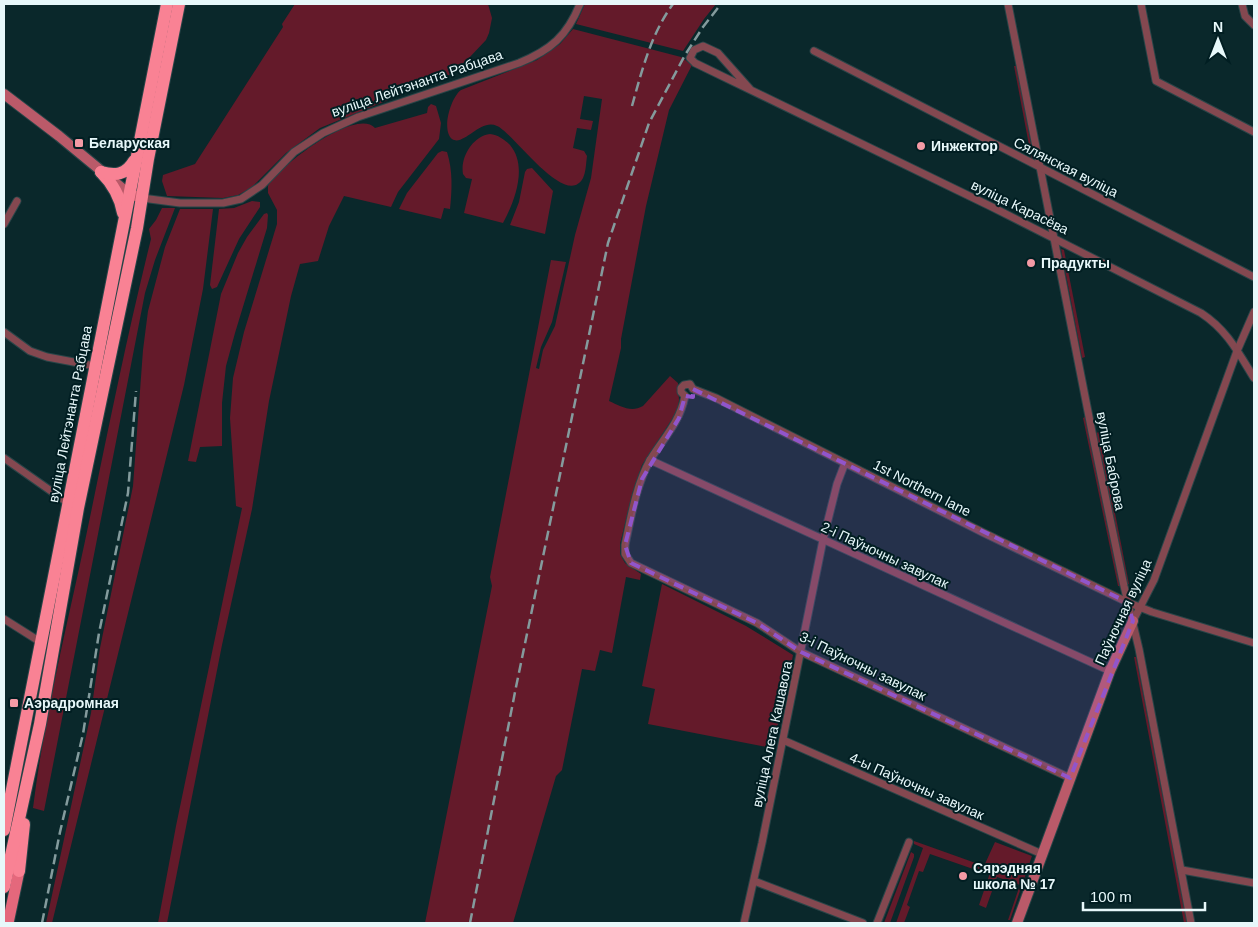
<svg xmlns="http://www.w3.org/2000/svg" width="1258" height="927" font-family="Helvetica,sans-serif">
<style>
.green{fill:#641a2a}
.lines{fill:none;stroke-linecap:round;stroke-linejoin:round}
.street-casing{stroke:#294548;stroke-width:9}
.secondary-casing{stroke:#294548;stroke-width:12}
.primary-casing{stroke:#294548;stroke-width:13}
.highway-casing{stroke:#294548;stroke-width:14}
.street{stroke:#844850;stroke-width:7}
.secondary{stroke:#ba5a69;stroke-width:10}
.primary{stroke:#e4687c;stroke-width:11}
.highway{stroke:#f98294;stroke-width:12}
.rail{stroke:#849b9d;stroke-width:2.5;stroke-dasharray:10 5;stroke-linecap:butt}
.marked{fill:#9155cb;fill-opacity:0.2;stroke:#9155cb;stroke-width:4;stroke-dasharray:10 6;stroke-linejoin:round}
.poi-dot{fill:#f49aa5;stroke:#011e22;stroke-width:2}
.labels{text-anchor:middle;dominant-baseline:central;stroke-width:4;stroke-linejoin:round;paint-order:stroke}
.street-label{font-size:14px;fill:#e7f8fa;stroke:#011e22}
.poi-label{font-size:14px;font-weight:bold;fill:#e7f8fa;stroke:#011e22;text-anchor:start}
</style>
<rect width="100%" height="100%" fill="#0a282b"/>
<!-- green -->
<g class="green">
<polygon points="295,4 488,4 492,18 489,33 486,40 468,59 449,75 320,128 286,153 251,188 238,195 223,198 167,196 162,181 163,175 195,164 283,27 282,24"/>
<polygon points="585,4 716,4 704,19 683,51 576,24"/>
<path d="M 573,29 L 681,57 L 692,65 L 669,110 L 646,206 L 621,339 L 621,348 L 609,401 C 620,406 631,413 643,406 L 670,376 L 678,383 L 679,400 L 678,410 L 642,465 L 633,491 L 620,544 L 620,554 L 625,563 L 641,574 L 640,580 L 626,577 L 612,653 L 600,650 L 595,671 L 582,669 L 562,770 L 556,776 L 513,923 L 425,923 L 492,586 L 490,577 L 551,260 L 566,262 L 552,322 L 541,347 L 536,368 L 539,369 L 543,350 L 555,326 L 575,235 L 591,178 L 602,99 L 584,96 L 580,119 L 593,121 L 591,130 L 577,128 L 573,148 L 584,151 L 587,156 C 586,163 586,172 583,178 C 566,210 513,132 497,126 C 480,118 464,147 452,139 C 441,130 451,97 461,90 L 537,60 L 560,44 Z"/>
<polygon points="1014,66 1017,66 1034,161 1032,161"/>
<path d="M 431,104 L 436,106 L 441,123 L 439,139 L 398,192 L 391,207 L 344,196 L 329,226 L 318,261 L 300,264 L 291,296 L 269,401 L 252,509 L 222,645 L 167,923 L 158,923 L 176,826 L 242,508 L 236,506 L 230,418 L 233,378 L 244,332 L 277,224 L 277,210 L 268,193 L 268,186 C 279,166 356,107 375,128 L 427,113 L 428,107 Z"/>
<path d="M 490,134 C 498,135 504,139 510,145 C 528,166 515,201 503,223 L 464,213 L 472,179 L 466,178 L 463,174 C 460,157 473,136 490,134 Z"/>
<path d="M 442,151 L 447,152 C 453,171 452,190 450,209 L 444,208 L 441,219 L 399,209 L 407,193 L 438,153 Z"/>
<polygon points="532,168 553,191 545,234 510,225 519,202 525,172 527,169"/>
<polygon points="252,201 260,202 260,207 239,239 217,287 212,289 210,285 219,209 234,208"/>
<path d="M 162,208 L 175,208 L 155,260 L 145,293 L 44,811 L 33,808 C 44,718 66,630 85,541 C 106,441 126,339 151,239 L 149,229 L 156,220 Z"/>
<polygon points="180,209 213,209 203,289 184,385 52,923 46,923 91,713 100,648 133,486 143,350 148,311 165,247"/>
<polygon points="267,213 268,215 267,228 235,333 226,366 222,403 222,446 200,447 196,462 188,461 221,294 238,253 247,237 264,214"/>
<polygon points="1061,249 1064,250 1085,357 1082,358"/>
<polygon points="1085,417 1120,586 1118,586 1083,418"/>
<polygon points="1099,432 1129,584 1127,584 1096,433"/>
<polygon points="662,584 746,626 793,655 783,705 772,748 648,724 655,689 642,686"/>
<polygon points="1134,657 1136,657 1187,923 1184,923"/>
<polygon points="914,841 984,866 995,842 1032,856 1010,920 1008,920 1020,885 997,877 986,908 979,905 990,873 976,868 976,870 930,854 923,872 919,871 907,905 910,907 904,923 896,923 923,848 914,844"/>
<polygon points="911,852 914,854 914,857 890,923 884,923"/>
</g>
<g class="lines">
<!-- street casing -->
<g class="street-casing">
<g id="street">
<polyline points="1008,4 1092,432 1124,586 1139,649 1191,923"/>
<polyline points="1141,4 1156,81 1254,132"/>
<polyline points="1242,4 1245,16 1254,25"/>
<polyline points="814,51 1254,277"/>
<path d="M 750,89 L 718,53 L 703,46 L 694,50 L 690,58 L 695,63 L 992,207 L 1201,313 C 1227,330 1238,352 1254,378"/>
<path d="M 142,198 L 180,203 L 223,203 L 241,199 L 262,185 L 294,152 L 323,133 L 358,117 L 519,63 C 551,50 567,36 580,4"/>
<polyline points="4,224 17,201"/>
<polyline points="4,332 30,351 47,357 95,366"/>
<path d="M 685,396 C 679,424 664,437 650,460 C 636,485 631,517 625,545 L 625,554 L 631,563 L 757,623 L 801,652 L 1070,778"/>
<polyline points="685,396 681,392 681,388 684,385 690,384 693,389 716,398 984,533 1127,602 1152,612 1254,643"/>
<polyline points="4,458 68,503"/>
<polyline points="650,460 1110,671"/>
<polyline points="4,619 42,643"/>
<polyline points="1133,621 1154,580 1237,351 1254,312"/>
<polyline points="783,740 1042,854"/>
<polyline points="1182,870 1254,883"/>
<polyline points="754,881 863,923"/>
<polyline points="744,923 762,843 823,540 837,484 845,463"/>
<polyline points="877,923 909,842"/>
</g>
</g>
<!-- secondary casing -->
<g class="secondary-casing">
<g id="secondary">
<polyline points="4,94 59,136 128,193 136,196"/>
<polyline points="1017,923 1110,671 1133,621"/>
</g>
</g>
<!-- primary casing -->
<g class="primary-casing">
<polyline id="primary" points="8,923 19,871"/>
</g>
<!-- highway casing -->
<g class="highway-casing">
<g id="highway">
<path d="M 101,172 C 113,184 120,196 123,213"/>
<path d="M 101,172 C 115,176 126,175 134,161"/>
<polyline points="4,830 167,4"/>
<polyline points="19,871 24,824"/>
<polyline points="4,887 40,724 78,508 137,228 148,159 179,4"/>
</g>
</g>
<!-- street -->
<use href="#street" class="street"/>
<!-- secondary -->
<use href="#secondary" class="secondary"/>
<!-- primary -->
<use href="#primary" class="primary"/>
<!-- highway -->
<use href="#highway" class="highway"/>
<!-- rail -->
<g class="rail">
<path d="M 632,106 C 642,70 651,34 673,4"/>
<polyline points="42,923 60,832 83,734 99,633 128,493 136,391"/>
<polyline points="470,923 516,687 608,243 649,123 685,55 703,27 721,4"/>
</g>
</g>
<!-- marked area -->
<path class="marked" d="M 693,389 L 1127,602 L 1133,621 L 1070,778 L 801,652 L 757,623 L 631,563 L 625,545 L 642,479 L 679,418 L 685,396 L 693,397 Z"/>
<!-- markers -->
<g class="poi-dot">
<rect x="74" y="138" width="10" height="10" rx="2.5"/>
<circle cx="921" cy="146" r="5"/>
<circle cx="1031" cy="263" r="5"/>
<rect x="9" y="698" width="10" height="10" rx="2.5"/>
<circle cx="963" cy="876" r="5"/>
</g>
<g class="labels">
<!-- street labels -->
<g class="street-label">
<text transform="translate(417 83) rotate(-19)">вуліца Лейтэнанта Рабцава</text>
<text transform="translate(1066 167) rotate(27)">Сялянская вуліца</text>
<text transform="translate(1020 207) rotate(26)">вуліца Карасёва</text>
<text transform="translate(70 414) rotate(-79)">вуліца Лейтэнанта Рабцава</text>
<text transform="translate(1111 461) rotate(79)">вуліца Баброва</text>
<text transform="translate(922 488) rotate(27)">1st Northern lane</text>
<text transform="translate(885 555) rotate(25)">2-і Паўночны завулак</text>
<text transform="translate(1123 612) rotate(-65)">Паўночная вуліца</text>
<text transform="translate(863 666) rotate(26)">3-і Паўночны завулак</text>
<text transform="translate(772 734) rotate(-78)">вуліца Алега Кашавога</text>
<text transform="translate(917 786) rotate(24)">4-ы Паўночны завулак</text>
</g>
<!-- poi labels -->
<g class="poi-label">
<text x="89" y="143">Беларуская</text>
<text x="931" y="146">Инжектор</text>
<text x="1041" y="263">Прадукты</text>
<text x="24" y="703">Аэрадромная</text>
<text x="973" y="868">Сярэдняя<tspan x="973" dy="16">школа № 17</tspan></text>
</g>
</g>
<!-- border -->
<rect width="1258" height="927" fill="none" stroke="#e7f8fa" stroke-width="10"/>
<!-- north arrow -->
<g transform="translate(1218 40)" stroke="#011e22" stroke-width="4" paint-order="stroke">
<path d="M0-4L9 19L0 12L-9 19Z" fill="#e7f8fa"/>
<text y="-8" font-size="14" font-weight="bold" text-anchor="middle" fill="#e7f8fa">N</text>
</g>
<!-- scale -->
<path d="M1083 902v8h122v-8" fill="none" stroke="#e7f8fa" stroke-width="2.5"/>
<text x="1090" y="902" font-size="15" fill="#e7f8fa" stroke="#011e22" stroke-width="4" paint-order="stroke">100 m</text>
</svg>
